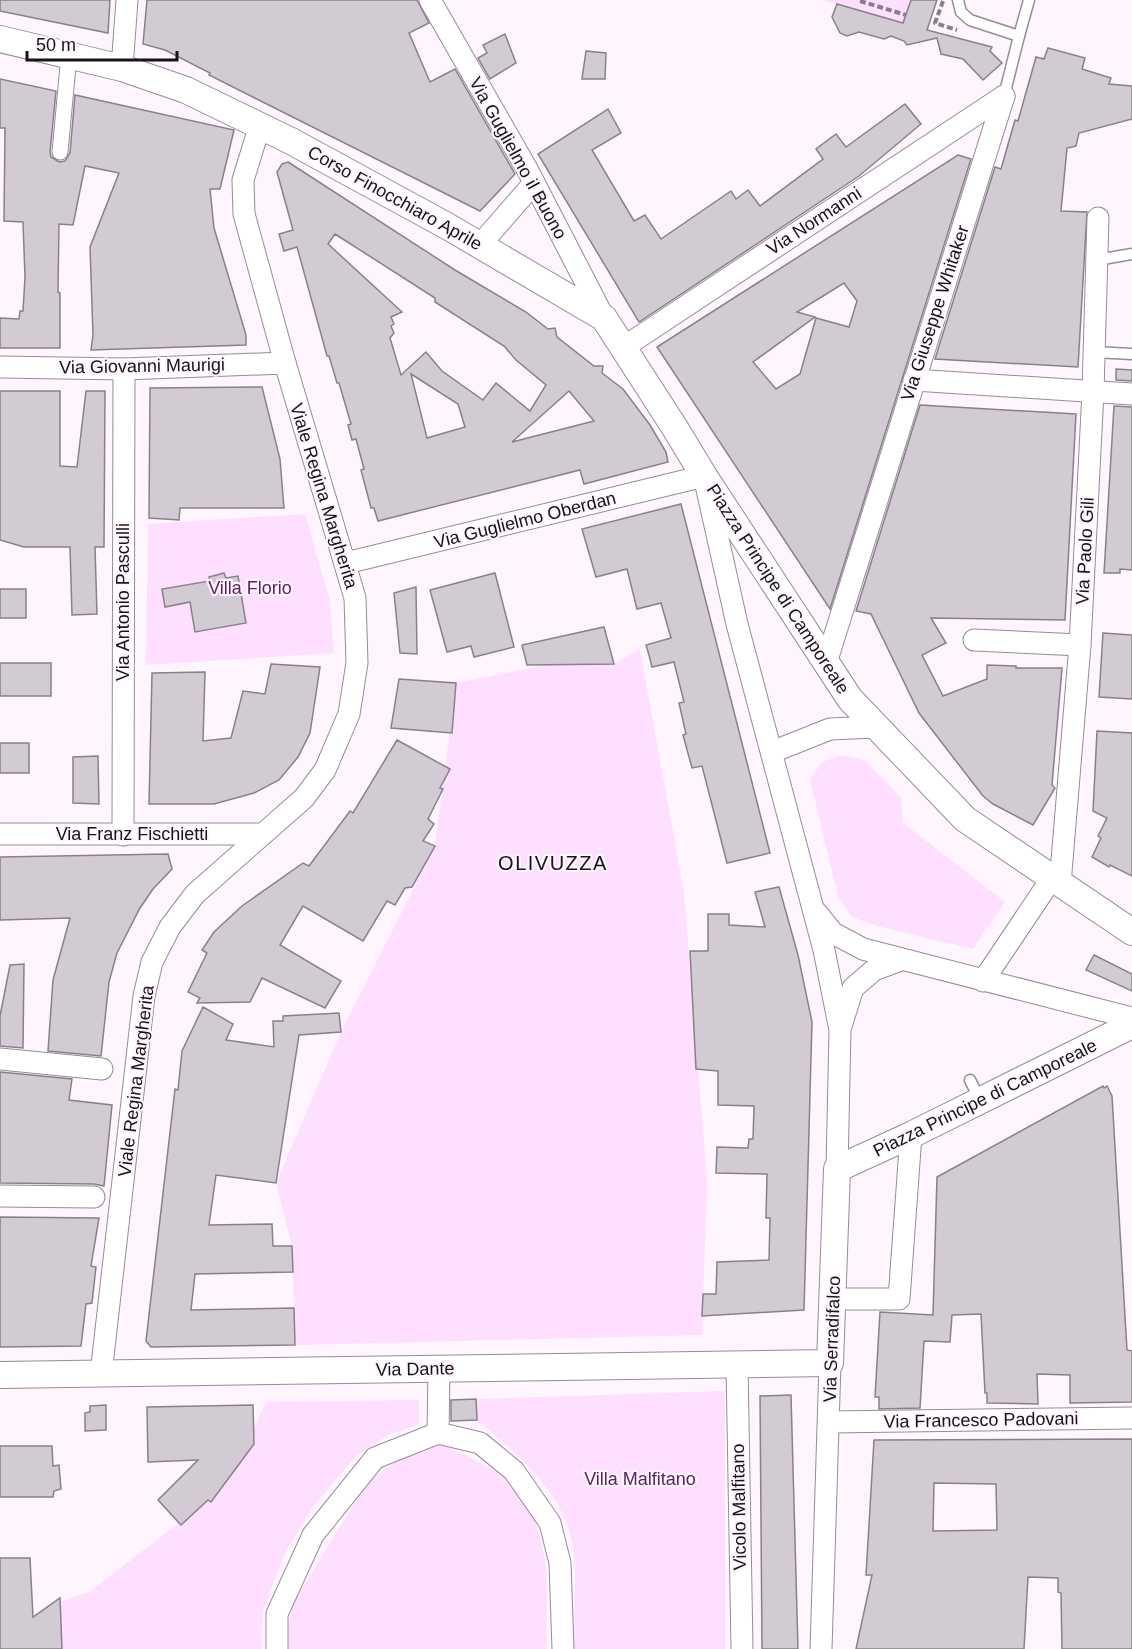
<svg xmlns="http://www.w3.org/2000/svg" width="1132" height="1649" font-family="Helvetica,sans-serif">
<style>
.green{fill:#fedfff}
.building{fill:#d3cbd4;stroke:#898189;stroke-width:1.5;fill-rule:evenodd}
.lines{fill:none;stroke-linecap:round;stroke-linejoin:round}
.service-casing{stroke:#958d95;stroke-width:13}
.pedestrian-casing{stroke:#958d95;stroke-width:17}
.minor-casing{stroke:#958d95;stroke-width:23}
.tertiary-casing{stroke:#958d95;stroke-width:28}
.path{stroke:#878187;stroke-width:4;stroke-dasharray:6 3;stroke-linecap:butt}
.service{stroke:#fff;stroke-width:10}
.pedestrian{stroke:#fff;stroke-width:15}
.minor{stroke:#fff;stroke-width:21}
.tertiary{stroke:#fff;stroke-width:26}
.labels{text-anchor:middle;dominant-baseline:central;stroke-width:4.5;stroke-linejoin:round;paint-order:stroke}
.street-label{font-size:18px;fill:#171417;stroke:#fef5fe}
.park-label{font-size:18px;fill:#5d2061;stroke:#fef5fe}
.neighbourhood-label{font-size:20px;letter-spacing:1.5px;fill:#171417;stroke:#fef5fe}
</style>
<rect width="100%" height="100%" fill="#fef5fe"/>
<!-- green -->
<g class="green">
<polygon points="821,0 937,0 927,30"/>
<polygon points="305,514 330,601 334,653 146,665 148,524"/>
<polygon points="640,649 684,893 707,1181 702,1335 295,1345 292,1246 276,1183 341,1032 435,846 456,683 546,665 614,664"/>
<polygon points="842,755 864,760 901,797 903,823 1005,902 973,949 877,926 852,917 838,896 810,779 822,762"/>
<path d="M 725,1391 L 725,1649 L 572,1649 C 573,1616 578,1580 573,1547 C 565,1492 516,1453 477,1420 L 476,1399 Z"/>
<polygon points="419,1400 419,1425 390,1434 356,1456 313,1507 284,1555 263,1611 261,1649 56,1649 56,1603 89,1592 209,1500 241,1456 266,1402"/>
<path d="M 439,1444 C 502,1468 535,1493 545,1562 C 549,1590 545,1620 547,1649 L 283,1649 L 294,1601 L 367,1483 L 392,1464 L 420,1447 Z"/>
</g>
<!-- building -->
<g class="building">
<polygon points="0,0 110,0 108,33 0,11"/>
<polygon points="147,0 417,0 429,23 409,33 430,82 455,69 515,174 480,211 209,75 210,73 165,50 143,44"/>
<polygon points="911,0 937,0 927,30 992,47 990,51 1002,63 983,80 963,59 941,54 937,38 907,45 904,41 891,36 884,39 859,32 847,36 840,33 832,17 837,4 903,23"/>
<polygon points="505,34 516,63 490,79 478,58 487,53 483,45"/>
<polygon points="1048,48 1085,58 1082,69 1111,78 1109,84 1132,86 1132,119 1079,133 1076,146 1067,148 1061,211 1087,212 1078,367 935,359 995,167 1001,169 1015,120 1018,121 1036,57 1044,59"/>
<polygon points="586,51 606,53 605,79 582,79"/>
<polygon points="0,79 56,91 50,152 51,157 59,162 65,161 70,153 75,95 234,130 220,189 210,189 214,228 246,335 246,345 91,350 93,335 90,247 119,173 85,166 73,225 59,224 58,292 60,293 60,348 0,348 0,318 19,319 20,311 23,311 25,277 23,222 4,221 5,128 0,128"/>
<polygon points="905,104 921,124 859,176 639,322 538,154 608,109 621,133 592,150 634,221 645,215 661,239 731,191 736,199 748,190 760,206 823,159 816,149 836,134 846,147"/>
<path d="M 958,155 L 971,159 L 830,609 L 657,347 ZM 844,283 L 857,301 L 849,327 L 816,318 L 800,374 L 776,389 L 753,362 L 815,317 L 797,312 Z"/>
<path d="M 288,162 L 455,270 L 526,312 L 548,329 L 555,328 L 557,337 L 594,366 L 603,366 L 602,373 L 623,389 L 650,425 L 666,452 L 668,462 L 584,484 L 580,470 L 378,521 L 374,508 L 371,508 L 361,470 L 364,469 L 356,439 L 352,440 L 348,425 L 351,424 L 339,383 L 337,383 L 329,356 L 327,356 L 297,247 L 284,251 L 279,234 L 293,230 L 277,172 L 282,164 ZM 335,234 L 435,298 L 435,302 L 504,346 L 516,360 L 546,385 L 530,411 L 496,383 L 483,400 L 442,371 L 426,352 L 401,375 L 390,338 L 394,333 L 391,326 L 394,324 L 391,317 L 402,312 L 328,244 ZM 411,374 L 458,404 L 465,427 L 427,438 ZM 569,391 L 594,421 L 512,442 L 522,433 Z"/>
<polygon points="1116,369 1132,370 1132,381 1116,380"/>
<polygon points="262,387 280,459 284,508 180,508 179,520 149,518 150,388"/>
<polygon points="0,391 60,391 60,466 77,467 86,391 105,391 104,547 95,547 97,614 72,615 70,547 24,547 0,540"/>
<polygon points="920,405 1076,414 1065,620 931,618 946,643 922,655 943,696 987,679 987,665 1016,666 1016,668 1062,668 1052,785 1055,788 1033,825 993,804 983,796 919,713 871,614 856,611"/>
<polygon points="1114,406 1132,407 1132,570 1120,569 1120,573 1104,573"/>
<polygon points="681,504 770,853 727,863 702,766 692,768 683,735 686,734 679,703 684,702 674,662 652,667 649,655 646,645 671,638 661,603 637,609 627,569 596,577 582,529"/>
<polygon points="224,573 226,578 238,576 246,623 195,632 190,602 165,607 162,589 210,581 209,577"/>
<polygon points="495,573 514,647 474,657 471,646 447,652 430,590"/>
<polygon points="416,587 417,654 400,653 394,593"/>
<rect x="0" y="589" width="26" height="29"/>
<polygon points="604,627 614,664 527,665 522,645"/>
<polygon points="1103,633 1132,635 1132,699 1099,697"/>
<rect x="0" y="663" width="51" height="33"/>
<polygon points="271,664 320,667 310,733 298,757 279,780 254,793 214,804 149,804 152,673 205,672 203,741 231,738 243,691 265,694"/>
<polygon points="399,679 456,683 452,733 391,728"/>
<polygon points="1097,731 1132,733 1132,876 1110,865 1109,867 1092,857 1101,838 1098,836 1107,818 1093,811"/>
<polygon points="397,740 450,769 440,788 443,789 428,819 434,824 423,841 435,846 412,887 405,888 395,905 387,901 363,941 303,906 280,945 341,981 325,1008 262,978 250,1002 197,1003 200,998 188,992 207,953 202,950 214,932 242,906 303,863 309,866 350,811 353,813"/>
<rect x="0" y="743" width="29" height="30"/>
<polygon points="98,756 99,804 73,803 73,757"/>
<polygon points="168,854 172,869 153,889 140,908 117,953 109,982 101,1056 48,1051 53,980 70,918 0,920 0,857"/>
<polygon points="779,887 798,955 812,1022 804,1310 702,1316 703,1294 716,1294 717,1262 769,1260 770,1218 766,1218 767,1174 716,1173 717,1147 748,1148 749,1139 753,1139 754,1106 718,1105 718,1071 696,1069 690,951 708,951 708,914 729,914 729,925 765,927 755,892"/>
<polygon points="1094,955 1132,974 1132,991 1086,970"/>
<polygon points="24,964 23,1048 0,1046 0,1016 10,965"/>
<polygon points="203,1007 233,1024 226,1040 274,1047 273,1021 283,1021 283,1016 339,1013 341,1032 299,1035 276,1183 216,1175 209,1225 272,1224 273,1246 292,1246 293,1272 195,1274 191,1310 294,1308 295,1345 151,1347 146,1341 175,1089 178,1090 182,1051"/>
<polygon points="0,1072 72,1079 69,1100 112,1105 104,1186 94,1184 0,1183"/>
<polygon points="1103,1086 1104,1088 1107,1086 1112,1096 1127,1350 1132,1351 1132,1402 1070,1403 1070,1375 1037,1374 1038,1404 987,1403 987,1393 985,1393 981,1314 952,1315 950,1342 924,1341 920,1408 879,1409 879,1397 875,1397 880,1312 933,1315 937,1177"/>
<polygon points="0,1217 99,1218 91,1266 96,1267 92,1303 86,1304 81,1346 0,1347"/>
<polygon points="791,1395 798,1649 762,1649 760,1396"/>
<polygon points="476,1399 477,1420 451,1421 451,1400"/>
<polygon points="106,1405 106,1430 85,1431 85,1413 90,1412 90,1406"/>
<polygon points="253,1405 254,1444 211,1502 208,1500 181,1525 158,1500 198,1460 148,1462 147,1407"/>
<path d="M 1132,1439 L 1132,1649 L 1062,1649 L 1061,1593 L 1058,1592 L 1058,1578 L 1028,1577 L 1024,1649 L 856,1649 L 872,1575 L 866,1575 L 874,1440 ZM 934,1483 L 996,1484 L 997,1530 L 933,1531 Z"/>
<polygon points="0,1446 52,1446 53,1466 59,1465 61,1489 54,1491 53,1497 0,1497"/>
<polygon points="0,1558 30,1558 33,1617 60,1598 62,1649 0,1649"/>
</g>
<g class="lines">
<!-- service casing -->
<g class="service-casing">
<g id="service">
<polyline points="958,0 961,12 970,20 1019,36 1004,96"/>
<polyline points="1019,36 1029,0"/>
<polyline points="1097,260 1132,254"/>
<polyline points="1094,352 1132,354"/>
<polyline points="970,1080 980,1100"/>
</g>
</g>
<!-- pedestrian casing -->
<g class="pedestrian-casing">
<polyline id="pedestrian" points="60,152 69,55"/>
</g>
<!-- minor casing -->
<g class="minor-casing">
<g id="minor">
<polyline points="430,0 527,169 604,318"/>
<polyline points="122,68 127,0"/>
<polyline points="480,245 534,183"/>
<polyline points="624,347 1004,96"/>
<polyline points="0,367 124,369 285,363"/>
<polyline points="914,380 1132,394"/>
<polyline points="346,563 704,476 737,624 824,950 840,1030 837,1169"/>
<polyline points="974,640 1080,645"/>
<polyline points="826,663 1004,96"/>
<polyline points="772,752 830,729 875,727"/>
<polyline points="0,834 263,834"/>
<polyline points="123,835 124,369"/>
<polyline points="1060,884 1080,645 1093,392 1098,218"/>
<polyline points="816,912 833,933 863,949 1132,1018"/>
<polyline points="983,981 1052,878"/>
<polyline points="841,1026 853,988 874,970 901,960"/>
<polyline points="0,1059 102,1069"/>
<polyline points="0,1196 94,1197"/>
<polyline points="833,1299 899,1299 911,1135"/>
<polyline points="737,1364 742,1649"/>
<polyline points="101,1374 144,996 152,962 170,927 195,894 304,798 325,770 349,714 357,663 355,598 285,363 244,214 243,180 260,125"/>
<polyline points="829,1422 1132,1418"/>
<polyline points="438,1433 439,1369"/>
<polyline points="277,1649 277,1614 313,1535 375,1458 438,1433 480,1443 514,1471 550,1523 560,1563 563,1649"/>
<polyline points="821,1649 830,1363"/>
</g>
</g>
<!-- tertiary casing -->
<g class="tertiary-casing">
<g id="tertiary">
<polyline points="0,39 122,68 186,90 291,141 447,226 604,318 675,428 704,476 850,699 965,819 1132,932"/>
<polyline points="0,1375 830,1363 837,1169 911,1135 1132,1025"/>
</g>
</g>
<!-- path -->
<g class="path">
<polyline points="860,1 906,15"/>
<polyline points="943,1 935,23 957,30"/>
</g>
<!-- service -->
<use href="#service" class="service"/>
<!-- pedestrian -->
<use href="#pedestrian" class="pedestrian"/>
<!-- minor -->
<use href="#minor" class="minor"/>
<!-- tertiary -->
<use href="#tertiary" class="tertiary"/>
</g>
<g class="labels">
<!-- street labels -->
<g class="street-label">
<text transform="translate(518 158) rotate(61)">Via Guglielmo il Buono</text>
<text transform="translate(395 198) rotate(29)">Corso Finocchiaro Aprile</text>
<text transform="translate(814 221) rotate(-33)">Via Normanni</text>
<text transform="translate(935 313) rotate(-72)">Via Giuseppe Whitaker</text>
<text transform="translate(142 366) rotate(-1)">Via Giovanni Maurigi</text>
<text transform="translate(324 496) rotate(73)">Viale Regina Margherita</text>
<text transform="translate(525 520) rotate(-14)">Via Guglielmo Oberdan</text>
<text transform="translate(1085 551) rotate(-87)">Via Paolo Gili</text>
<text transform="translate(778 589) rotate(57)">Piazza Principe di Camporeale</text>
<text transform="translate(123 602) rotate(-90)">Via Antonio Pasculli</text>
<text x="132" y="834">Via Franz Fischietti</text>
<text transform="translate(136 1081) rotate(-83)">Viale Regina Margherita</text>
<text transform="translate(985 1098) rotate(-26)">Piazza Principe di Camporeale</text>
<text transform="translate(832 1339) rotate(-88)">Via Serradifalco</text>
<text transform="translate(415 1369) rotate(-1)">Via Dante</text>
<text transform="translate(981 1420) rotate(-1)">Via Francesco Padovani</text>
<text transform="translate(739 1507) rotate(-91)">Vicolo Malfitano</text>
</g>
<!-- park labels -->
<g class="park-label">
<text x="250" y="588">Villa Florio</text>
<text x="640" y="1479">Villa Malfitano</text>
</g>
<!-- neighbourhood labels -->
<g class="neighbourhood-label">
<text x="553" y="863">OLIVUZZA</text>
</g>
</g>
<!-- scale -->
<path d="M27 51v9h150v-9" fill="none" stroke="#171417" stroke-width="3"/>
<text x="36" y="51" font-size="18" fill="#171417" stroke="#fef5fe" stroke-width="4.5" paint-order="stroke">50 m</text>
</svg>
